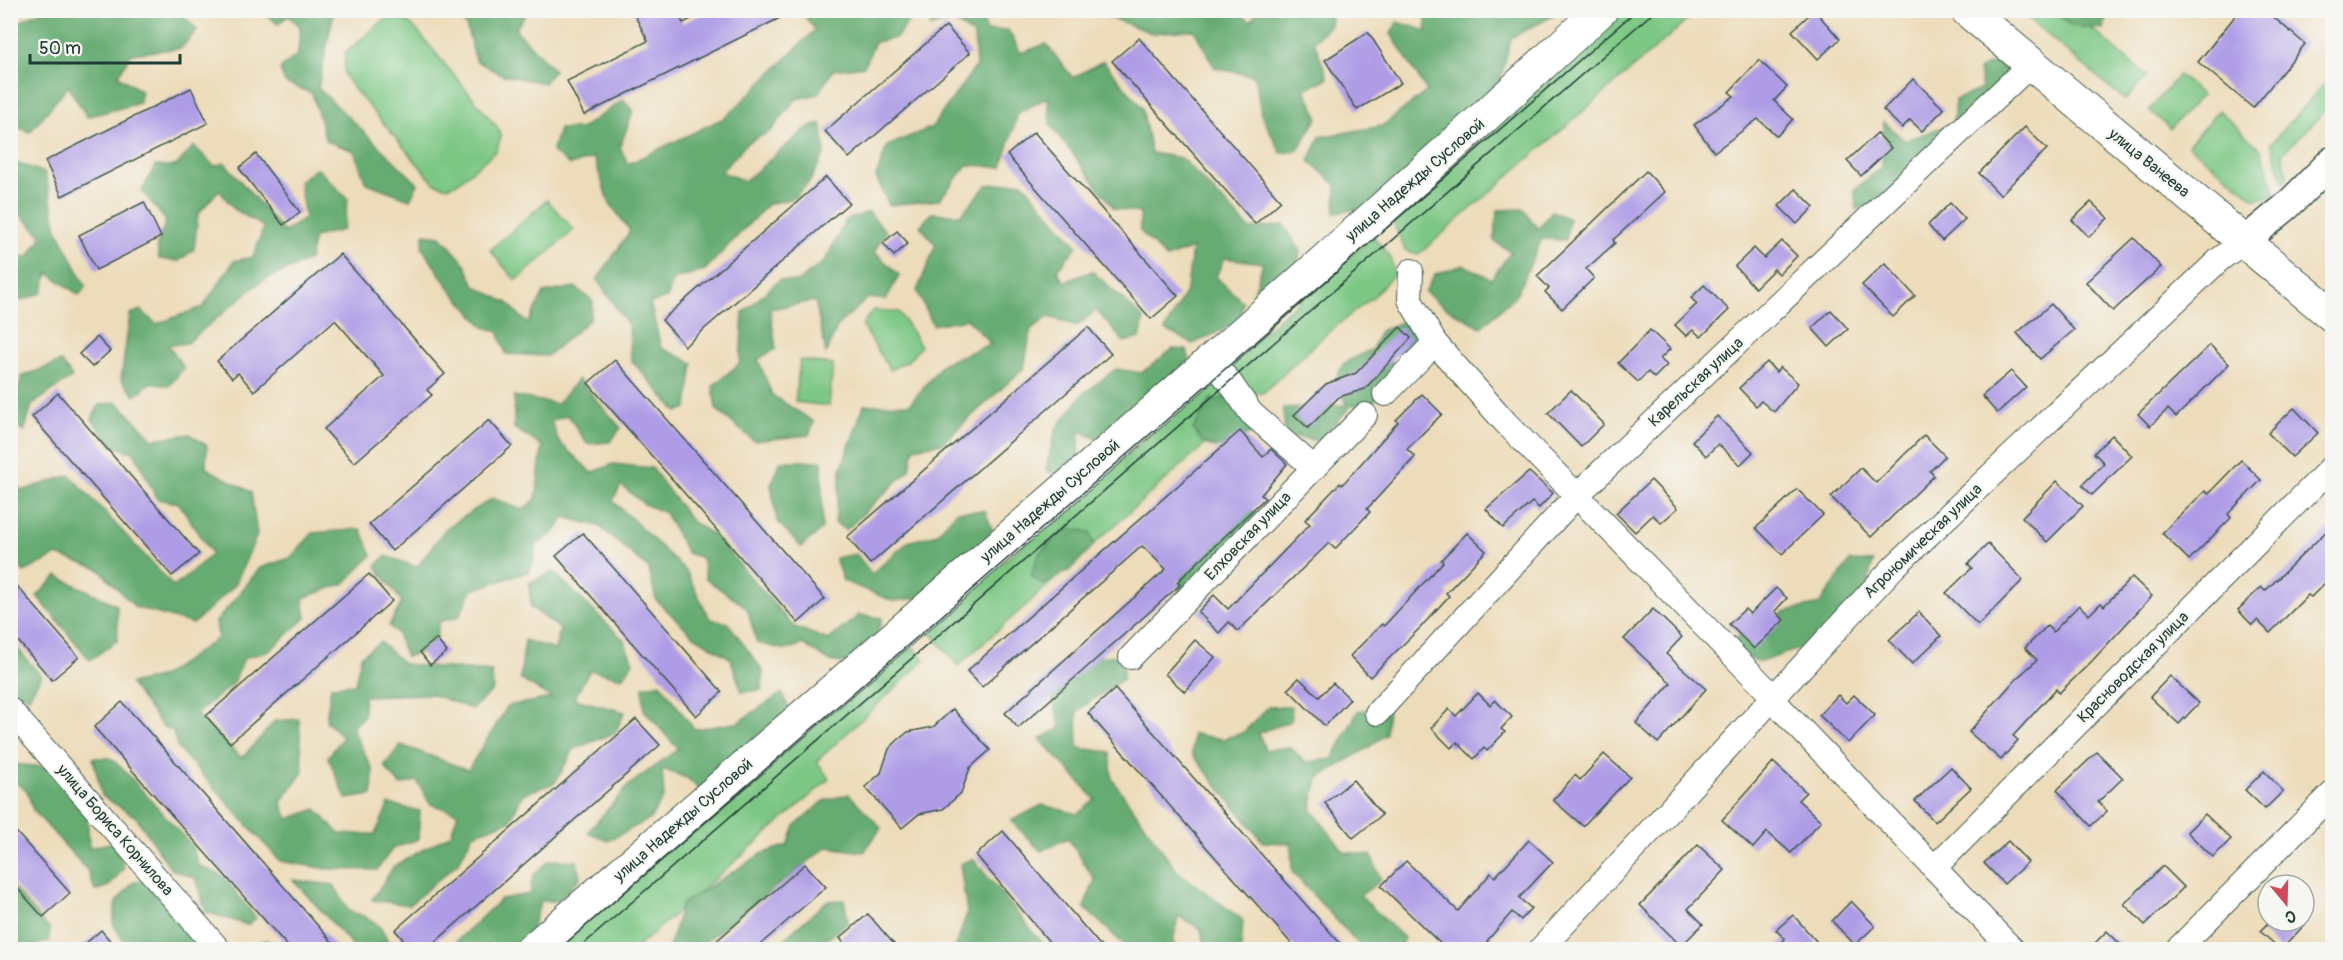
<svg xmlns="http://www.w3.org/2000/svg" width="2343" height="960" font-family="Pangolin,sans-serif">
<style>
.green{fill:#7dc784;stroke:#4e825c;stroke-width:1.5}
.forest{fill:#66ac72;stroke:#427453;stroke-width:1.5}
.building{fill:#ae9ce6}
.lines{fill:none;stroke-linecap:round;stroke-linejoin:round}
.minor-casing{stroke:#3e5548;stroke-width:26}
.tertiary-casing{stroke:#3e5548;stroke-width:31}
.secondary-casing{stroke:#3e5548;stroke-width:35}
.minor{stroke:#fff;stroke-width:24}
.tertiary{stroke:#fff;stroke-width:28}
.secondary{stroke:#fff;stroke-width:33}
.tram{stroke:#1f3d34;stroke-width:1.5}
.labels{text-anchor:middle;dominant-baseline:central;stroke-width:4.5;stroke-linejoin:round;paint-order:stroke}
.street-label{font-size:16px;fill:#1f3d34;stroke:#f6f6f2}
</style>
<rect width="100%" height="100%" fill="#f6f6f2"/>
<filter id="ink" filterUnits="userSpaceOnUse"><feTurbulence type="fractalNoise" baseFrequency=".0167" numOctaves="2"/><feDisplacementMap in="SourceGraphic" scale="12" xChannelSelector="R" yChannelSelector="G"/><feConvolveMatrix kernelMatrix="1 2 1 2 8 2 1 2 1" color-interpolation-filters="sRGB"/></filter>
<filter id="wash" filterUnits="userSpaceOnUse"><feTurbulence type="fractalNoise" baseFrequency=".008" numOctaves="4" result="noise"/><feDisplacementMap in="SourceGraphic" scale="24" xChannelSelector="R" yChannelSelector="G"/><feGaussianBlur stdDeviation="1.35" result="paint"/><feColorMatrix in="noise" values="0 0 0 0 0 0 0 0 0 0 0 0 0 0 0 0 0 1.4 0 .05"/><feComposite in="paint" operator="in"/></filter>
<g filter="url(#wash)">
<rect width="100%" height="100%" fill="#eddcba"/>
<!-- green -->
<g class="green">
<polygon points="1625,11 1698,11 1418,255 1405,250 1392,220"/>
<polygon points="2019,11 2071,11 2147,76 2125,100"/>
<polygon points="395,18 405,20 415,28 497,127 501,137 496,151 457,183 448,187 434,183 349,83 344,74 345,53 384,20"/>
<polygon points="2179,75 2202,95 2170,129 2149,110"/>
<polygon points="2332,76 2332,104 2282,154 2288,178 2284,183 2271,143"/>
<polygon points="2219,110 2261,150 2275,191 2270,197 2255,199 2188,145"/>
<polygon points="547,200 574,230 516,281 490,250"/>
<polygon points="1373,236 1390,256 1394,274 1374,296 1325,335 1263,393 1247,393 1224,367"/>
<polygon points="873,310 899,312 921,346 908,361 890,370 862,325"/>
<polygon points="800,360 833,365 829,406 795,402"/>
<polygon points="1213,380 1236,408 1231,421 958,666 927,628"/>
<polygon points="900,645 913,647 925,660 817,761 829,779 635,949 549,950"/>
</g>
<!-- forest -->
<g class="forest">
<polygon points="109,10 113,13 125,10 179,11 197,30 181,48 131,54 118,76 141,91 140,103 87,117 68,86 30,132 11,125 11,26 41,11"/>
<polygon points="271,11 334,11 318,88 418,184 410,199 366,183 354,151 326,141 312,93 285,83 280,69 298,54 300,26 288,16 278,24 268,16"/>
<polygon points="449,11 528,11 515,29 554,70 544,83 503,75 476,61 466,25"/>
<polygon points="801,11 916,11 896,38 875,42 864,66 833,70 818,94 796,99 771,131 747,143 721,172 745,181 806,129 821,123 825,152 810,181 794,198 768,204 705,270 674,279 667,298 650,303 661,348 693,363 687,408 677,412 631,360 629,326 597,280 630,231 609,202 594,158 570,165 552,152 559,129 581,129 623,100 633,111 620,147 628,164 726,117 815,30"/>
<polygon points="931,11 981,11 986,31 1008,30 1021,53 1046,44 1073,78 1103,61 1142,107 1151,153 1181,158 1250,229 1284,225 1300,250 1297,277 1277,294 1254,292 1263,263 1224,258 1216,277 1243,302 1239,322 1193,344 1165,330 1187,289 1192,248 1166,258 1140,231 1140,213 1114,208 1050,124 1048,97 1018,113 1002,167 967,165 939,200 889,205 876,177 887,146 932,127 976,66 974,35 953,21 930,28"/>
<polygon points="1092,11 1235,11 1251,21 1258,11 1332,11 1330,25 1314,41 1328,78 1305,89 1318,117 1297,151 1281,153 1261,114 1255,76 1215,68 1194,30 1152,33"/>
<polygon points="1425,11 1553,11 1553,16 1511,38 1497,92 1365,208 1335,213 1336,185 1309,161 1320,137 1382,126 1427,91 1391,34 1397,22 1427,31"/>
<polygon points="2055,11 2108,11 2103,29 2071,26"/>
<polygon points="2006,57 2015,72 1988,94 1983,128 1951,129 1899,203 1856,209 1855,189 1882,167 1884,122 1905,141 1953,123 1955,100 1982,89 1979,69"/>
<polygon points="194,146 214,166 225,163 284,232 305,218 299,181 317,168 348,199 343,230 314,237 309,260 260,282 187,343 168,345 184,368 169,386 150,383 135,396 121,379 130,314 141,310 156,324 203,307 234,261 253,257 264,227 234,209 219,190 198,214 194,249 179,261 159,259 157,245 166,221 142,191 155,166 176,166"/>
<polygon points="11,156 12,161 45,173 57,229 86,287 79,295 48,273 42,293 12,304 11,302 11,263 14,256 29,257 42,236 11,205"/>
<polygon points="1022,182 1077,246 1057,270 1064,282 1092,271 1144,319 1140,338 1124,342 1096,310 1077,326 1049,317 1031,329 1024,368 942,443 914,448 910,469 846,530 835,523 841,469 864,405 910,404 943,363 991,344 967,319 933,325 917,291 936,245 920,226 932,213 960,215 987,185"/>
<polygon points="1523,209 1538,229 1552,211 1569,219 1566,240 1542,239 1516,295 1481,327 1443,306 1425,292 1435,274 1464,265 1491,279 1511,252 1494,241 1498,210"/>
<polygon points="869,212 886,232 874,251 899,275 886,300 868,298 838,325 826,353 815,301 770,309 776,349 758,359 772,395 814,422 809,435 754,441 716,409 713,386 740,363 743,313 779,280 797,282 825,261 846,220"/>
<polygon points="424,234 441,236 465,264 475,286 508,303 528,324 544,293 575,287 593,301 590,319 547,356 506,354 498,331 484,327 451,290 422,248"/>
<polygon points="1408,319 1426,345 1419,354 1385,353 1399,372 1370,406 1352,405 1319,441 1285,435 1283,408 1346,405 1337,376 1344,363 1372,349 1380,331"/>
<polygon points="1173,349 1187,350 1190,362 1100,440 1079,431 1079,456 1056,477 1046,469 1056,429 1083,394 1116,369 1141,373"/>
<polygon points="61,362 72,377 32,405 24,432 10,421 22,376"/>
<polygon points="578,379 621,428 610,442 587,444 568,415 551,421 559,442 592,473 613,464 652,468 691,521 714,535 793,626 828,640 859,615 882,618 874,645 851,664 829,661 803,644 785,650 757,643 747,608 706,579 702,558 687,553 665,513 644,504 621,485 613,501 686,571 710,619 728,623 763,671 762,690 742,692 730,658 694,636 656,600 649,569 599,526 564,517 554,533 537,544 530,571 472,590 459,616 439,622 435,647 406,657 397,633 389,626 402,602 376,566 386,556 417,567 446,528 493,498 522,510 536,499 542,446 514,428 514,396 557,404"/>
<polygon points="1236,398 1251,421 1251,434 1215,448 1203,443 1193,429 1211,399"/>
<polygon points="117,402 153,439 190,434 207,446 206,468 251,492 257,535 235,585 193,624 135,607 99,569 57,555 24,572 11,557 11,474 21,491 70,475 174,587 212,554 179,503 157,499 134,452 113,446 92,419 99,405"/>
<polygon points="781,461 822,461 822,529 801,547 777,521 771,485"/>
<polygon points="1248,509 1271,518 1176,602 1184,570"/>
<polygon points="957,511 985,511 993,531 930,597 893,601 843,581 835,558 856,554 872,574 908,542 937,534"/>
<polygon points="1068,528 1090,532 1094,545 1070,570 1043,585 1031,575 1040,552"/>
<polygon points="361,529 372,555 345,583 303,598 306,618 269,651 244,658 234,683 196,714 242,758 275,721 299,719 303,772 281,802 288,819 316,809 339,834 375,834 389,804 420,811 418,839 392,849 377,870 328,869 280,861 177,747 173,731 163,727 130,684 163,676 218,638 216,622 260,568 290,558 313,533"/>
<polygon points="1850,561 1873,562 1862,604 1801,648 1761,662 1732,652 1742,627 1769,636 1783,612 1820,604"/>
<polygon points="553,572 624,640 633,663 622,678 590,670 574,699 625,712 615,733 574,749 555,783 523,794 510,821 473,834 459,862 409,905 372,900 394,866 451,834 458,813 430,804 417,781 400,785 384,766 401,745 468,770 508,706 552,698 520,679 525,640 555,650 560,629 531,607 529,583"/>
<polygon points="57,576 117,605 118,640 90,660 37,596"/>
<polygon points="11,641 41,676 29,697 11,689"/>
<polygon points="380,642 404,664 492,672 493,690 472,709 431,694 364,696 364,715 352,728 373,771 372,795 346,799 328,757 343,737 326,721 331,686 355,684 361,656"/>
<polygon points="1124,655 1123,679 1077,711 1078,748 1110,752 1112,779 1177,871 1243,920 1241,949 1207,949 1200,928 1178,916 1173,943 1177,949 1148,949 1146,945 1124,945 1084,907 1095,880 1068,838 1041,851 1011,821 1042,805 1078,814 1095,799 1040,739 1061,728 1050,691 1093,657"/>
<polygon points="660,683 694,729 737,723 782,693 791,713 700,790 687,778 662,769 664,796 650,819 608,841 588,832 628,786 678,749 644,710 643,687"/>
<polygon points="1268,707 1291,707 1291,721 1259,733 1265,750 1290,747 1305,762 1332,759 1358,711 1388,707 1386,734 1368,748 1318,778 1311,809 1344,852 1371,855 1381,880 1360,896 1404,938 1399,949 1363,949 1292,872 1291,843 1263,842 1192,754 1193,734 1222,739 1243,733"/>
<polygon points="93,758 110,758 122,768 192,846 198,865 223,876 256,918 247,925 206,912 195,878 171,869 136,817 102,796"/>
<polygon points="11,764 57,768 87,807 89,848 114,842 124,868 109,886 95,891 88,871 33,810 27,791 11,779"/>
<polygon points="849,794 881,828 864,852 827,847 696,949 667,949 669,947 682,904 761,854 788,845 795,826 824,801"/>
<polygon points="973,859 1047,949 955,949 967,913 960,864"/>
<polygon points="550,860 577,861 580,878 559,901 541,901 529,937 516,949 447,950 501,899 530,894 533,876"/>
<polygon points="150,880 212,949 150,949 150,947 122,939 113,923 116,902 134,882"/>
<path d="M 293,880 L 334,885 L 349,911 C 373,918 384,925 390,949 L 356,949 Z"/>
<polygon points="11,885 50,930 49,941 24,949 11,949"/>
<polygon points="844,900 848,922 816,949 773,949 827,901"/>
<polygon points="267,940 277,949 249,949 249,946"/>
</g>
<g id="blocks">
<!-- building -->
<g class="building">
<polygon points="632,10 677,10 683,23 710,10 796,10 584,115 567,81 648,41"/>
<polygon points="1814,10 1840,39 1818,59 1792,31"/>
<polygon points="2240,10 2265,10 2305,44 2253,108 2198,62"/>
<polygon points="946,26 970,53 849,158 825,131"/>
<polygon points="1368,32 1401,83 1357,110 1325,60"/>
<polygon points="1139,38 1281,201 1255,224 1112,61"/>
<polygon points="1759,60 1787,87 1774,101 1793,119 1777,136 1758,119 1714,152 1694,125 1734,96 1729,92"/>
<polygon points="1913,79 1944,109 1922,131 1910,120 1902,128 1883,110"/>
<polygon points="191,88 208,123 62,196 45,161"/>
<polygon points="2025,127 2047,149 2000,195 1979,173"/>
<polygon points="1034,132 1178,296 1151,319 1007,155"/>
<polygon points="1877,133 1891,148 1861,176 1847,161"/>
<polygon points="256,154 300,212 283,225 239,168"/>
<polygon points="1646,171 1665,192 1613,240 1615,243 1586,269 1594,278 1562,309 1545,292 1549,288 1537,276"/>
<polygon points="826,177 849,203 685,346 662,320"/>
<polygon points="1796,189 1814,207 1797,224 1779,206"/>
<polygon points="144,202 161,237 96,270 79,235"/>
<polygon points="2091,202 2108,218 2089,237 2072,220"/>
<polygon points="1950,203 1965,219 1942,241 1928,225"/>
<polygon points="897,231 908,243 894,256 883,243"/>
<polygon points="2134,238 2161,267 2113,311 2086,282"/>
<polygon points="1782,241 1797,256 1779,274 1774,269 1755,288 1735,266 1754,248 1764,258"/>
<polygon points="340,254 445,374 427,390 432,395 354,463 324,429 384,376 335,320 254,391 238,373 232,378 217,361"/>
<polygon points="1885,263 1915,296 1893,317 1862,285"/>
<polygon points="1704,285 1729,310 1701,337 1693,330 1686,336 1675,325 1697,304 1691,298"/>
<polygon points="2051,304 2074,330 2040,359 2017,333"/>
<polygon points="1831,310 1848,329 1829,347 1812,328"/>
<polygon points="1088,327 1111,354 870,564 847,537"/>
<polygon points="1400,327 1411,338 1365,389 1339,397 1308,428 1294,415 1326,384 1356,373"/>
<polygon points="1650,330 1670,349 1660,359 1667,365 1654,378 1648,372 1638,382 1618,363"/>
<polygon points="97,337 110,351 92,367 79,354"/>
<polygon points="2210,345 2229,364 2176,417 2168,409 2150,426 2138,414"/>
<polygon points="615,360 825,599 798,623 588,383"/>
<polygon points="1767,362 1776,372 1780,367 1798,383 1774,412 1761,401 1756,406 1739,388"/>
<polygon points="2011,371 2026,387 1997,413 1982,396"/>
<polygon points="1571,390 1604,424 1581,447 1548,413"/>
<polygon points="58,393 199,554 172,576 32,417"/>
<polygon points="1422,394 1442,414 1407,449 1415,457 1367,509 1370,512 1335,549 1329,543 1238,631 1229,622 1219,633 1198,612 1214,595 1228,609 1310,524 1305,520 1340,483 1342,485 1398,422 1396,420"/>
<polygon points="2294,408 2318,433 2292,457 2268,433"/>
<polygon points="1717,416 1753,452 1740,465 1718,444 1706,456 1692,441"/>
<polygon points="489,420 512,446 392,551 369,524"/>
<polygon points="1240,431 1263,457 1271,449 1287,464 1261,495 1265,498 1177,582 1180,585 1018,728 1005,713 1166,569 1142,546 982,687 967,671"/>
<polygon points="1924,435 1945,456 1930,471 1934,476 1871,537 1831,497 1861,468 1876,483"/>
<polygon points="2112,435 2132,456 2092,495 2082,485 2104,463 2094,453"/>
<polygon points="2241,460 2261,480 2228,514 2231,518 2189,560 2162,533 2205,491 2208,494"/>
<polygon points="1529,472 1553,493 1539,508 1532,502 1503,528 1486,509"/>
<polygon points="1651,480 1678,508 1661,523 1653,515 1635,532 1616,513"/>
<polygon points="2057,481 2083,506 2047,542 2022,517"/>
<polygon points="1797,489 1823,515 1782,554 1756,528"/>
<polygon points="2332,526 2332,576 2311,597 2308,595 2270,633 2257,620 2252,625 2238,610 2261,587 2265,591"/>
<polygon points="583,533 722,692 696,716 556,556"/>
<polygon points="1467,533 1486,551 1446,593 1449,596 1420,628 1370,677 1350,656 1382,624 1384,626 1443,562 1441,560"/>
<polygon points="1988,544 2023,580 1978,625 1946,593 1972,568 1968,564"/>
<polygon points="369,574 392,601 230,743 206,716"/>
<polygon points="2132,577 2152,596 2091,662 2059,693 2056,689 2013,736 2018,740 2001,760 1969,732 2015,680 2037,660 2025,648 2047,626 2053,632 2079,605 2089,615 2101,603 2104,606"/>
<polygon points="10,578 79,657 52,680 10,632"/>
<polygon points="1776,588 1787,598 1775,611 1784,620 1754,649 1729,624 1745,609 1750,614"/>
<polygon points="1653,609 1682,637 1666,654 1706,689 1658,743 1636,723 1671,683 1624,639"/>
<polygon points="1919,612 1941,636 1912,664 1889,640"/>
<polygon points="436,639 447,652 430,665 420,652"/>
<polygon points="1195,640 1215,657 1185,692 1165,674"/>
<polygon points="2170,676 2199,703 2179,724 2150,697"/>
<polygon points="1299,678 1319,697 1333,683 1350,699 1325,726 1288,689"/>
<polygon points="1115,689 1346,950 1297,950 1088,713"/>
<polygon points="1478,693 1490,705 1495,700 1512,717 1501,729 1505,732 1487,751 1484,748 1474,759 1457,742 1451,748 1431,728 1449,709 1456,716"/>
<polygon points="1838,695 1846,703 1854,695 1875,715 1848,743 1819,715"/>
<polygon points="122,702 150,733 339,950 291,950 94,727"/>
<polygon points="953,709 990,750 970,768 961,793 943,809 919,814 902,828 865,787 881,773 889,749 898,740 908,732 933,727"/>
<polygon points="636,719 660,745 426,950 412,950 395,930"/>
<polygon points="2097,752 2123,778 2098,802 2107,811 2091,826 2057,790"/>
<polygon points="1604,754 1630,777 1583,826 1553,800 1575,775 1580,780"/>
<polygon points="1773,762 1806,792 1798,800 1821,821 1791,853 1767,832 1753,848 1722,820"/>
<polygon points="1951,767 1971,788 1935,822 1915,801"/>
<polygon points="2264,771 2283,791 2265,809 2245,790"/>
<polygon points="1353,780 1382,815 1353,838 1325,803"/>
<polygon points="2205,814 2231,839 2213,857 2187,832"/>
<polygon points="10,825 70,893 43,917 10,880"/>
<polygon points="1003,831 1104,950 1056,950 976,855"/>
<polygon points="1529,840 1553,862 1519,898 1531,908 1521,920 1512,912 1487,941 1496,950 1447,950 1381,886 1406,861 1458,911 1491,873 1495,877"/>
<polygon points="2008,841 2028,862 2004,884 1984,863"/>
<polygon points="1698,845 1725,870 1688,909 1703,924 1681,946 1640,905"/>
<polygon points="805,864 826,887 754,950 706,950"/>
<polygon points="2163,866 2184,887 2145,925 2124,904"/>
<polygon points="1851,901 1875,926 1855,945 1832,921"/>
<polygon points="868,914 899,950 849,950 840,938"/>
<polygon points="1793,915 1817,942 1809,950 1773,950 1785,939 1776,930"/>
<polygon points="2270,921 2308,921 2281,950 2260,931"/>
<polygon points="101,930 118,950 78,950"/>
<polygon points="2107,931 2126,950 2088,950"/>
</g>
</g>
</g>
<g filter="url(#ink)">
<use href="#blocks" fill-opacity="0" stroke="#3e5548" stroke-width="1.5"/>
<g class="lines">
<!-- minor casing -->
<g class="minor-casing">
<g id="minor">
<polyline points="1411,271 1410,300 1435,343 1506,423 1767,690 1771,698 2013,950"/>
<polyline points="1210,360 1229,381 1251,413 1314,468"/>
<polyline points="1385,394 1435,343"/>
<polyline points="1131,657 1365,415"/>
<polyline points="10,710 219,950"/>
<polyline points="1377,713 1578,494 2030,65"/>
<polyline points="1934,868 2332,467"/>
<polyline points="1540,950 1894,567 2220,259 2245,241"/>
<polyline points="2177,950 2332,794"/>
</g>
</g>
<!-- tertiary casing -->
<g class="tertiary-casing">
<polyline id="tertiary" points="2245,241 2287,206 2332,161"/>
</g>
<!-- secondary casing -->
<g class="secondary-casing">
<g id="secondary">
<polyline points="1967,10 2332,315"/>
<path d="M 532,950 C 891,640 1252,332 1601,10"/>
</g>
</g>
<!-- minor -->
<use href="#minor" class="minor"/>
<!-- tertiary -->
<use href="#tertiary" class="tertiary"/>
<!-- secondary -->
<use href="#secondary" class="secondary"/>
<!-- tram -->
<g class="tram">
<polyline points="558,950 1637,10"/>
<polyline points="577,950 1656,10"/>
</g>
</g>
</g>
<g class="labels">
<!-- street labels -->
<g class="street-label">
<text transform="translate(2149 163) rotate(39)">улица Ванеева</text>
<text transform="translate(1415 180) rotate(-41)">улица Надежды Сусловой</text>
<text transform="translate(1696 382) rotate(-43)">Карельская улица</text>
<text transform="translate(1050 501) rotate(-41)">улица Надежды Сусловой</text>
<text transform="translate(1248 536) rotate(-46)">Елховская улица</text>
<text transform="translate(1923 541) rotate(-44)">Агрономическая улица</text>
<text transform="translate(2133 667) rotate(-45)">Красноводская улица</text>
<text transform="translate(683 820) rotate(-41)">улица Надежды Сусловой</text>
<text transform="translate(115 830) rotate(49)">улица Бориса Корнилова</text>
</g>
</g>
<!-- margin -->
<rect width="2343" height="960" fill="none" stroke="#f6f6f2" stroke-width="36"/>
<!-- north arrow -->
<g transform="translate(2286 903) rotate(161)"><circle r="28" fill="#f6f6f2" stroke="#a0aca6" stroke-width="1.5"/>
<path d="M0-4.5L10 22L0 15L-10 22Z" fill="#d1495b"/>
<text y="-9" font-size="16" font-weight="bold" text-anchor="middle" fill="#1f3d34">С</text>
</g>
<!-- scale -->
<path d="M30 54v9h150v-9" fill="none" stroke="#1f3d34" stroke-width="3"/>
<text x="39" y="54" font-size="18" fill="#1f3d34" stroke="#f6f6f2" stroke-width="4.5" paint-order="stroke">50 m</text>
</svg>
